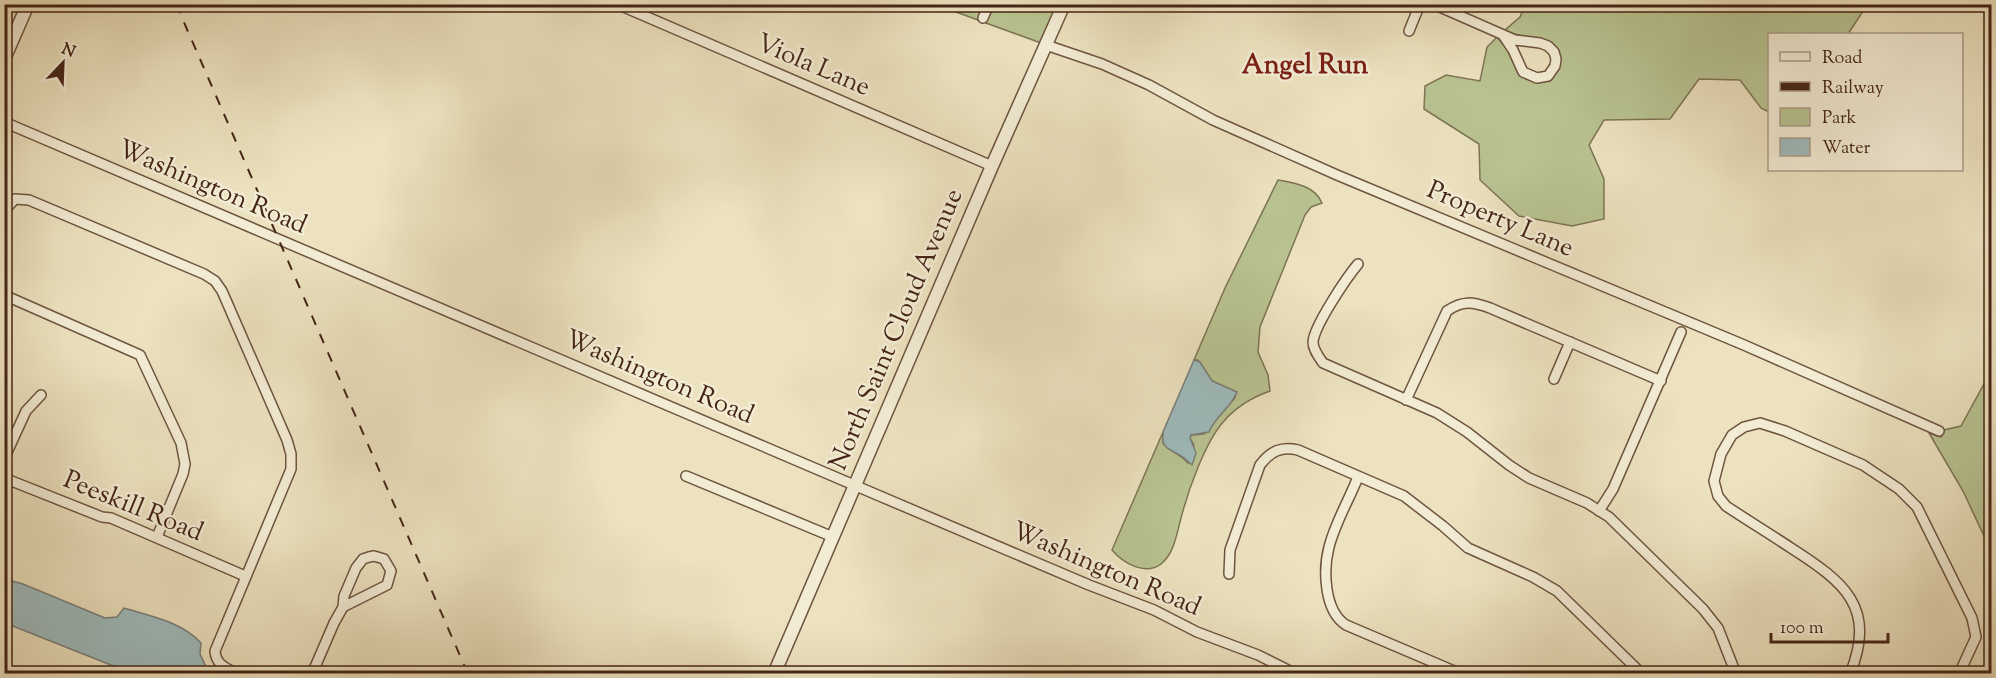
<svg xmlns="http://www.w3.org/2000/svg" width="1996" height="678" font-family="'Sorts Mill Goudy',serif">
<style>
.green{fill:#b8c391;stroke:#7e7454;stroke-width:1.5}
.water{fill:#9ebbbd;stroke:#7a7f7a;stroke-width:1.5}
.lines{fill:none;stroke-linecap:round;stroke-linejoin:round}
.minor-casing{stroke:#6f5440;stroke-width:12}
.tertiary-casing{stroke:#6f5440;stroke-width:15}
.minor{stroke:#f3ecd5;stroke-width:9}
.tertiary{stroke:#f3ecd5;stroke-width:12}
.rail{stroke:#452516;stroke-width:2;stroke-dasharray:10 10;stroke-linecap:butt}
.labels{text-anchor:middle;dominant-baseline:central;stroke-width:5;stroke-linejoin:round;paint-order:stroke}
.street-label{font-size:26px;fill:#452516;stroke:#f3ecd5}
.neighbourhood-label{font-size:27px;font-weight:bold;fill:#7a1f14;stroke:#f3ecd5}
</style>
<rect width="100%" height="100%" fill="#ece2bf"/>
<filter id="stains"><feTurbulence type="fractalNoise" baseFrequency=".00333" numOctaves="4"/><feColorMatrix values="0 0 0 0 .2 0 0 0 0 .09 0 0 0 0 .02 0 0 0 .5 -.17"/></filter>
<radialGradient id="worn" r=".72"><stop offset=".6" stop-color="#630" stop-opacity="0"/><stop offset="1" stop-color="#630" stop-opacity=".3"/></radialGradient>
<!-- green -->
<g class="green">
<polygon points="937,5 985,5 978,20"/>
<polygon points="994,5 1058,5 1041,43 986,23"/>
<path d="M 1525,5 L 1867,5 L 1848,34 L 1770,34 L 1769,112 L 1761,108 L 1740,80 L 1699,79 L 1670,119 L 1604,120 L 1589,145 L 1604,179 L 1604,219 L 1572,226 L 1519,216 L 1480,180 L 1479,144 L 1424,109 L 1425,86 L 1446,75 L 1480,81 L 1487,47 L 1497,37 L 1510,53 L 1521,76 C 1528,80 1536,83 1543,82 C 1557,80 1564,59 1556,49 C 1545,33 1520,40 1505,30 L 1520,17 Z"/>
<path d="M 1278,180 C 1295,183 1315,186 1322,203 L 1311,207 L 1305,215 L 1260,327 L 1258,352 L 1268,375 L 1270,391 C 1253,397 1236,407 1224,421 C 1205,442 1188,491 1181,518 C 1177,533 1174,554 1161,564 C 1145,576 1123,563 1112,550 L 1163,432 L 1163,443 C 1170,452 1181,454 1188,463 L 1194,445 L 1190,438 L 1191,435 L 1204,434 L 1235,398 L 1236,392 L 1212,381 L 1198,360 L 1194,360 L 1225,288 Z"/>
<polygon points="1991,371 1991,551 1963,491 1929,433 1941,437 1944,430 1961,426"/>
</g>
<!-- water -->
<g class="water">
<path d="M 1194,360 L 1200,362 L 1212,381 L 1237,392 C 1231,408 1215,416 1209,432 L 1191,435 L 1190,438 L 1196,453 L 1192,465 L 1183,457 L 1167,448 L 1163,443 L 1163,432 Z"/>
<path d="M 5,579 L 23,584 L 105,618 L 117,617 L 124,608 C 151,616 182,622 201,643 L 200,654 L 209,673 L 131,673 L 5,623 Z"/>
</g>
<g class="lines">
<!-- minor casing -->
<g class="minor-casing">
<g id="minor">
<polyline points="617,4 992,166"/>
<polyline points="1433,4 1515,40 1540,43 1548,46 1554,52 1556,59 1555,66 1548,76 1537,78 1523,72 1513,50 1503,35"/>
<polyline points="983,18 989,4"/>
<polyline points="1409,31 1420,4"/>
<polyline points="1046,45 1102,64 1149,85 1213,120 1337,175 1744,345 1939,431"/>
<polyline points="4,122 875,494 1089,585 1154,610 1197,632 1258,655 1296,674"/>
<path d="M 4,211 L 15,199 L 29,200 L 204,274 L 215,281 L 222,291 L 287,440 L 291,454 L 291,469 L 215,651 C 216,665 226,668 238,674"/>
<path d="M 1358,264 C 1347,277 1314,326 1313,342 C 1313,350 1319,357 1323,363 L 1437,413 L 1467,432 L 1509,465 L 1529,478 L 1587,503 L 1609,517 L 1703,609 L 1718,628 L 1736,674"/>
<polyline points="4,295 140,355 181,443 185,464 183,474 157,537"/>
<polyline points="1554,379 1570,342"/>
<path d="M 1406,400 L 1447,311 C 1463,300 1473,302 1490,308 L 1661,381"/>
<polyline points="4,459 26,411 41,395"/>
<polyline points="686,476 833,537"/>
<path d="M 1358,477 C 1349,500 1335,523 1329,547 C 1323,570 1324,611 1346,625 L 1461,674"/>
<polyline points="4,478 102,517 111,518 245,576"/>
<polyline points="1599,511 1613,489 1681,332"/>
<path d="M 1229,574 L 1230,550 L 1260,465 C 1271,451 1281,446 1298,450 L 1404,496 L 1443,526 L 1468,548 L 1533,577 L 1557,591 L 1642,674"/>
<polyline points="312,674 334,623 343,607 344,596 356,568 363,559 369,557 374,556 384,559 391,571 387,585 343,607"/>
<path d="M 1850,674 C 1877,607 1844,582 1791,548 C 1770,534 1747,520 1726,506 L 1718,496 L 1714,481 L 1721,454 L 1732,435 L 1744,427 L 1760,423 L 1785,431 L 1863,465 L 1899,489 L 1917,507 L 1972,618 L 1976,637 L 1959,674"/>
</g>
</g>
<!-- tertiary casing -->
<g class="tertiary-casing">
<g id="tertiary">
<polyline points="4,59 28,4"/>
<polyline points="774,674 992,166 1064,4"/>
</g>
</g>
<!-- minor -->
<use href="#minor" class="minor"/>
<!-- tertiary -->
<use href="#tertiary" class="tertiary"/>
<!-- rail -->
<polyline class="rail" points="176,4 468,674"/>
</g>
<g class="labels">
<!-- street labels -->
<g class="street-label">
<text transform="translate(813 66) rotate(23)">Viola Lane</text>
<text transform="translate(212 188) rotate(23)">Washington Road</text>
<text transform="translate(1500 220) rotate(23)">Property Lane</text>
<text transform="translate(897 330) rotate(-67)">North Saint Cloud Avenue</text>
<text transform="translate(659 378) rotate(23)">Washington Road</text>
<text transform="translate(133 507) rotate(22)">Peeskill Road</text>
<text transform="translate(1106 570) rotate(23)">Washington Road</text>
</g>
<!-- neighbourhood labels -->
<g class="neighbourhood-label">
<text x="1305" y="66">Angel Run</text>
</g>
</g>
<!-- margin -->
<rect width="1996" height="678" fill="none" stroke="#ece2bf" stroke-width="24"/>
<rect x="6" y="6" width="1984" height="666" fill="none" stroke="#452516" stroke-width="3"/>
<rect x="12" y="12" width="1972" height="654" fill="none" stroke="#452516" stroke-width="1.5"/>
<!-- legend -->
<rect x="1768" y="33" width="195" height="138" fill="#f3ecd5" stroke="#ad9c89" stroke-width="1.5"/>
<rect x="1780" y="52" width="30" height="9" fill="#f3ecd5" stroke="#ad9c89" stroke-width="1.5"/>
<text x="1822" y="63" font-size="18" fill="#452516">Road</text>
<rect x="1780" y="82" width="30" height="9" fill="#452516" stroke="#ad9c89" stroke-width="1.5"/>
<text x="1822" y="93" font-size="18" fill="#452516">Railway</text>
<rect x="1780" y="108" width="30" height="18" fill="#b8c391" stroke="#ad9c89" stroke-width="1.5"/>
<text x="1822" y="123" font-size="18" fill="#452516">Park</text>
<rect x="1780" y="138" width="30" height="18" fill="#9ebbbd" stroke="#ad9c89" stroke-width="1.5"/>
<text x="1822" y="153" font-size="18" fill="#452516">Water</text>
<!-- north arrow -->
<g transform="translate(63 63) rotate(23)" stroke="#f3ecd5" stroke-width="4.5" paint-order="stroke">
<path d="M0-4.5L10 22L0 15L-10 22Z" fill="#452516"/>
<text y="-9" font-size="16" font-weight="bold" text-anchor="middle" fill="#452516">N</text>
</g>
<!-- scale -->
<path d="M1771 633v9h117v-9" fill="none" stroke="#452516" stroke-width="3"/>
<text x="1780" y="633" font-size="18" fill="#452516" stroke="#f3ecd5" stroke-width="4.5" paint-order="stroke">100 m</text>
<rect width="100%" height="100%" filter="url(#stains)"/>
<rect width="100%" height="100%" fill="url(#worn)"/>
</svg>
